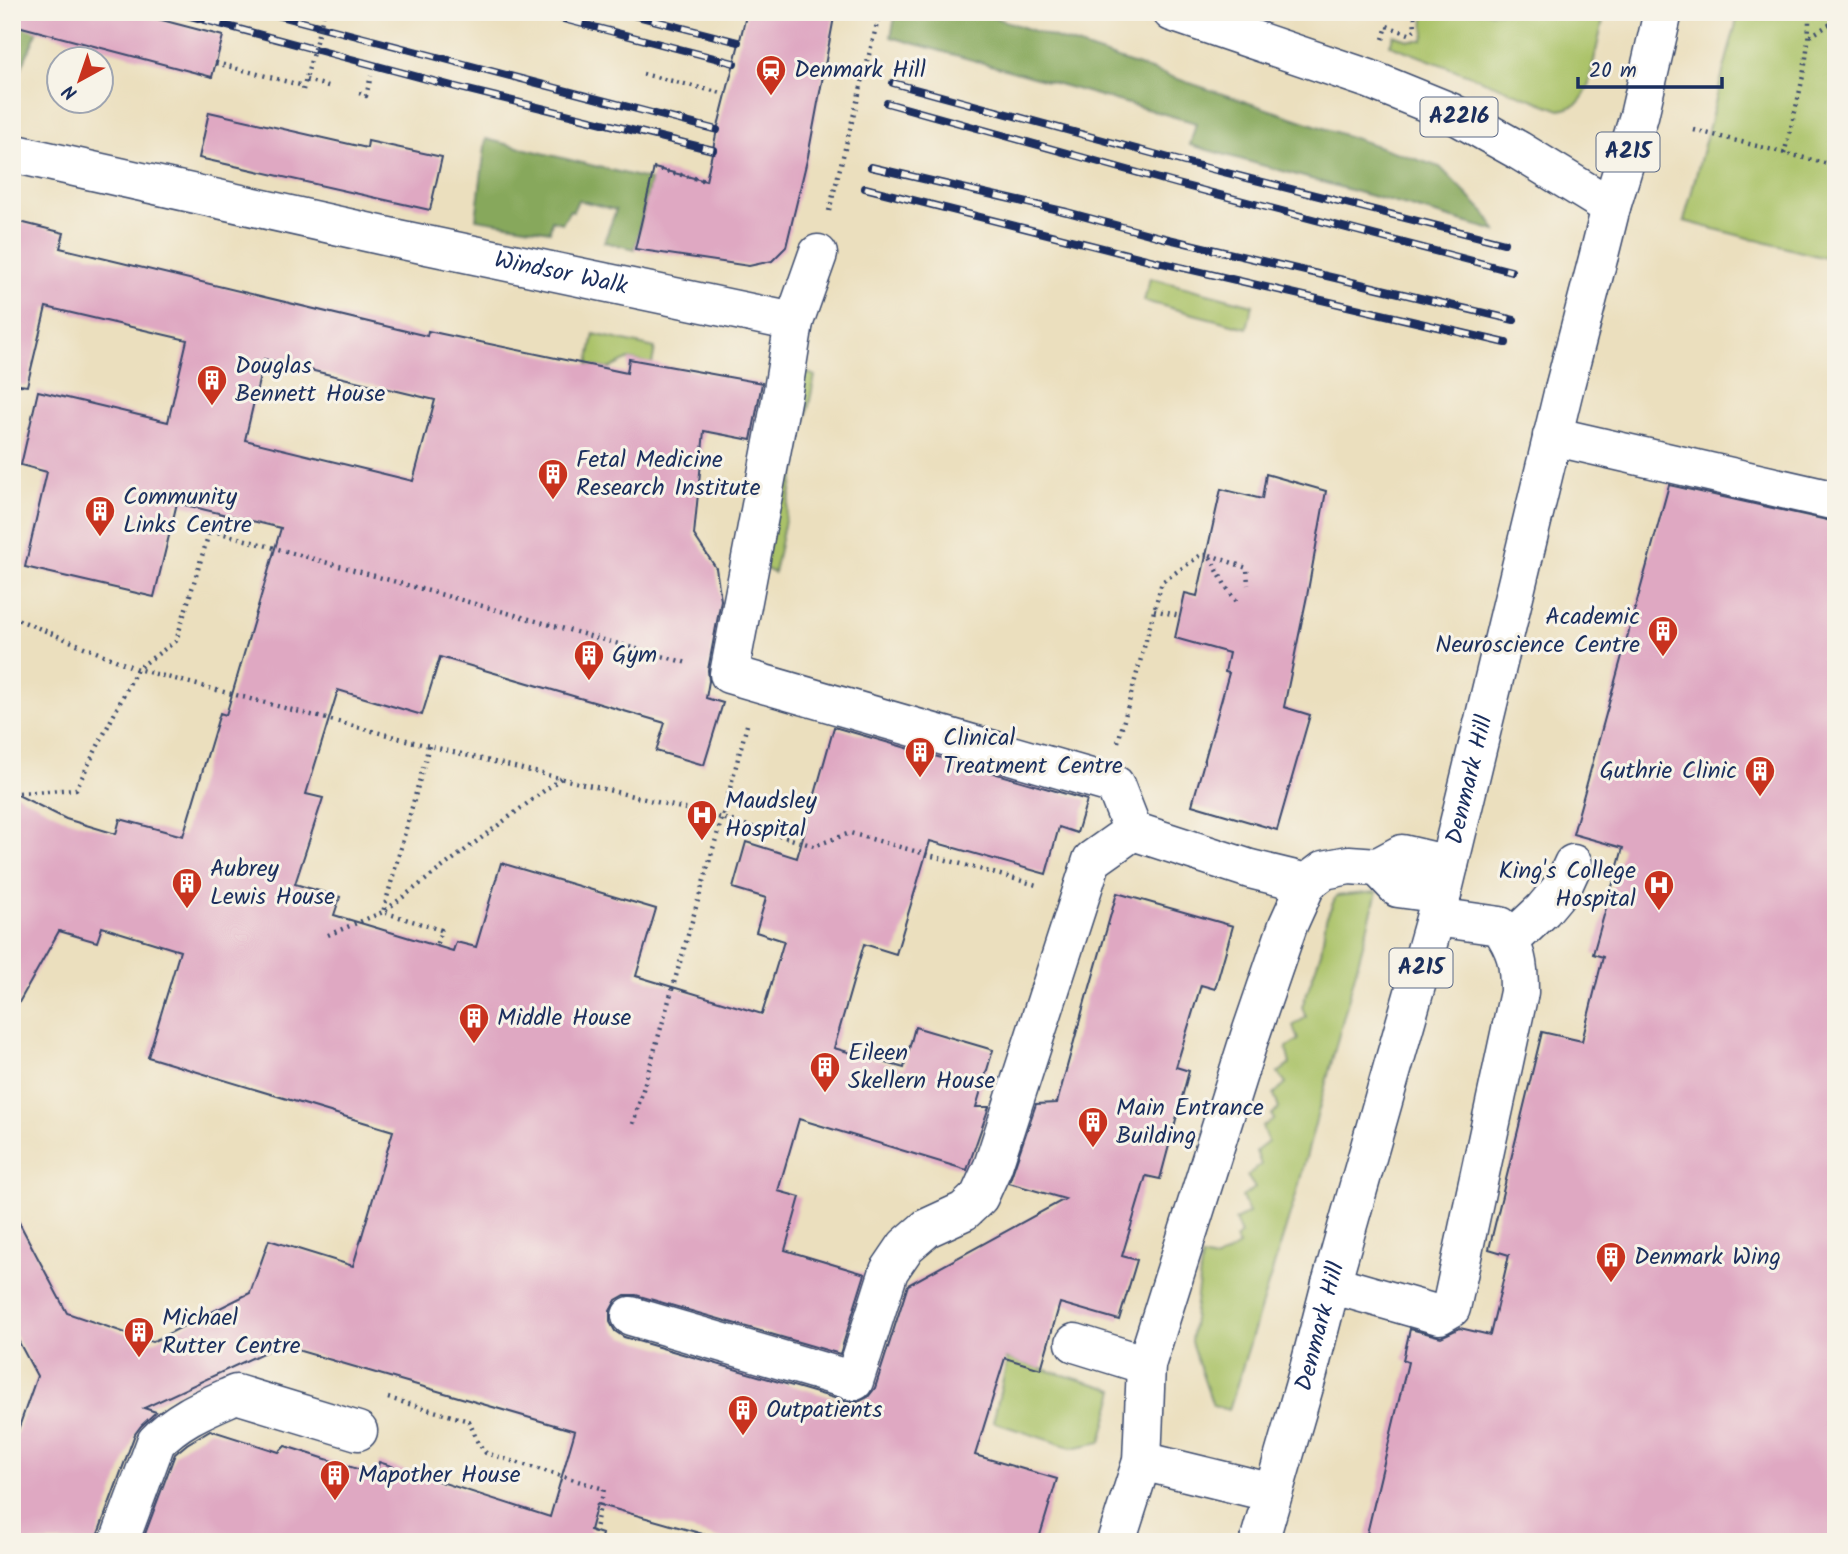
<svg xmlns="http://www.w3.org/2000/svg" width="1848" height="1554" font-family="Kalam,sans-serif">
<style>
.green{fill:#aac267;stroke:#627862;stroke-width:2}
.forest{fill:#87a85c;stroke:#516c5d;stroke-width:2}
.building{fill:#dfa8c2;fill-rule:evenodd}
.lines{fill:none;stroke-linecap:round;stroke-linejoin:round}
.minor-casing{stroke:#3a496c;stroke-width:41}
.major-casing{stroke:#3a496c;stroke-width:41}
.path{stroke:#3a496c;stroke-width:4.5;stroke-dasharray:2 5;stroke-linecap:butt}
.minor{stroke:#fff;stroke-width:38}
.major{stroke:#fff;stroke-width:38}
.rail-casing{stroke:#1b2f5e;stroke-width:8}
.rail{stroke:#f7f3e8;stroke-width:5;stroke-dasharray:16;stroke-linecap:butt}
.major-bridge-casing{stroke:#3a496c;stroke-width:41;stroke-linecap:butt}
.path-bridge{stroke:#3a496c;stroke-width:4.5;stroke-dasharray:2 5;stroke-linecap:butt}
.major-bridge{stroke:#fff;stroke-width:38}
.labels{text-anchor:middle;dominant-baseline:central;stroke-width:6;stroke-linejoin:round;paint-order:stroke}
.shield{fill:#f7f3e8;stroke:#5d6a87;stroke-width:2}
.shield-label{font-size:23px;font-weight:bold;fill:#1b2f5e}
.poi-label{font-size:24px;fill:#1b2f5e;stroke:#f7f3e8;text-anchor:start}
.street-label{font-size:24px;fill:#1b2f5e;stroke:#f7f3e8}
</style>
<rect width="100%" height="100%" fill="#f7f3e8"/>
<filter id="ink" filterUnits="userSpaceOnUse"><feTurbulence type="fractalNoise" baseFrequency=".0143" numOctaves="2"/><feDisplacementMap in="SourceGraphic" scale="14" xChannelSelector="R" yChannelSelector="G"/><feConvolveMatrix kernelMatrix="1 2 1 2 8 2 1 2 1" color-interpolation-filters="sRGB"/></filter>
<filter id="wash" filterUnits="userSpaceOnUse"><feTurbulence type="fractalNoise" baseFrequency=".00686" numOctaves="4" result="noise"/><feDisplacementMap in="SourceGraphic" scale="28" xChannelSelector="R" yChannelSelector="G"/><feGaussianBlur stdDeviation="1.57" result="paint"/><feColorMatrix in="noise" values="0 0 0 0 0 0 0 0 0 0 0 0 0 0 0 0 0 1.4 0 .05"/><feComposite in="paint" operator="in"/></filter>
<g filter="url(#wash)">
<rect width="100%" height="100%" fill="#ebdfbe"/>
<!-- green -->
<g class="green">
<path d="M 1423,12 L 1605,12 L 1588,87 C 1582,102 1576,107 1560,110 L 1390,45 L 1394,35 L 1408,40 L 1422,40 L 1425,35 Z"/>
<polygon points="1739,12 1836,12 1836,261 1684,221"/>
<polygon points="1150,278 1253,305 1247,328 1144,301"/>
<polygon points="594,334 655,348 652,364 629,359 608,369 588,365"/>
<polygon points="804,371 815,376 774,573 764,568"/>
<polygon points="1377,892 1296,1195 1229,1410 1213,1406 1191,1342 1202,1257 1215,1260 1239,1246 1235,1239 1241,1234 1235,1220 1249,1213 1242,1197 1255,1188 1247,1176 1261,1165 1256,1151 1268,1142 1262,1127 1274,1119 1271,1115 1279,1109 1274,1094 1286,1083 1278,1073 1290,1064 1286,1048 1298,1040 1293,1026 1306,1017 1302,1007 1321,952 1326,919 1336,896"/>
<polygon points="1005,1358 1115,1390 1101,1442 1072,1448 993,1422 1007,1362"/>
</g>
<!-- forest -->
<g class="forest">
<polygon points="896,12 978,12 1440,167 1486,214 1496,231 1190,145 1196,123 891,37"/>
<polygon points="12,14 42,21 12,89"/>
<polygon points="486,139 651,180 635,249 604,242 616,210 578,200 573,211 570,210 562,223 552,220 550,231 476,219"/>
</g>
<g id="blocks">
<!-- building -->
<g class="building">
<polygon points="15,12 131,12 223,36 212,77 14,25"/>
<polygon points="747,12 835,12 808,156 786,247 772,261 749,266 635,249 654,168 706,181 717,130"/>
<polygon points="209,112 367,148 368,141 442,157 430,210 199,158"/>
<path d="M 12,220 L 64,233 L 60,248 L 427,336 L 428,331 L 627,373 L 629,359 L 762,383 L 751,440 L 704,431 L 694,535 L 716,568 L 721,600 L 708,670 L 709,681 L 706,698 L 723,703 L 704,765 L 656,751 L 665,723 L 440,657 L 422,715 L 338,690 L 306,794 L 323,798 L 295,884 L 340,897 L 334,915 L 453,951 L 456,942 L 476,947 L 501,863 L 656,909 L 636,976 L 762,1014 L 784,941 L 756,932 L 766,898 L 733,888 L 746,842 L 797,858 L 834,727 L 1087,800 L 1077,833 L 1059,827 L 1046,874 L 930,841 L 896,954 L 864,944 L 834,1048 L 904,1068 L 915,1027 L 993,1050 L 976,1107 L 989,1107 L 967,1170 L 799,1119 L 778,1191 L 800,1197 L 785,1250 L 865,1274 L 840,1354 L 636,1295 L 625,1295 L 616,1300 L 610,1311 L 610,1322 L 615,1331 L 624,1337 L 848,1402 L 858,1402 L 868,1397 L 875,1388 L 908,1285 L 1065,1199 L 1009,1183 L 1036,1104 L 1057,1103 L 1087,994 L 1088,994 L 1117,893 L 1233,926 L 1215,989 L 1201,985 L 1176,1067 L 1189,1071 L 1160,1179 L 1146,1176 L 1122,1256 L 1137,1260 L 1119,1320 L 1060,1303 L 1041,1369 L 1005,1358 L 975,1455 L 1057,1479 L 1038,1542 L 731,1542 L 597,1504 L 590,1530 L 602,1534 L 600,1542 L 142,1542 L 175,1454 L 187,1444 L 210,1430 L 279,1452 L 285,1446 L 376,1475 L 379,1462 L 550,1517 L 575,1431 L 280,1345 L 144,1408 L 156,1412 L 141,1426 L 135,1434 L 98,1534 L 98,1542 L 12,1542 L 12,1447 L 37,1376 L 12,1329 L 12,1209 L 67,1313 L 152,1342 L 250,1293 L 269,1240 L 353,1266 L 393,1131 L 148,1057 L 180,951 L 102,927 L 97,942 L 59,931 L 12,1015 L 12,792 L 66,819 L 116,834 L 120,819 L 183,836 L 220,713 L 226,715 L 281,528 L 177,503 L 154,597 L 25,567 L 47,472 L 21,465 L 38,391 L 168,422 L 187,340 L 46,307 L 27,386 L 12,384 ZM 264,359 L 435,400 L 413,481 L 245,440 Z"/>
<polygon points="1266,474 1326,491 1307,596 1284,707 1310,715 1277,830 1192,805 1229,673 1225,672 1229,653 1175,638 1185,593 1197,596 1221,489 1262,499"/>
<polygon points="1669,485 1836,522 1836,1542 1365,1542 1408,1362 1403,1360 1410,1329 1441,1337 1460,1328 1490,1335 1509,1255 1489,1249 1542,1032 1582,1041 1603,957 1593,954 1623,848 1573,834"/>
</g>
</g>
</g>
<g filter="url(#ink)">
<use href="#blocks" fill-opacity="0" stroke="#3a496c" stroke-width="2"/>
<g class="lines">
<!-- minor casing -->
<g class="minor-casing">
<g id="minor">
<path id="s1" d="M 12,153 L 398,239 L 794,322"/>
<polyline points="818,254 794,322 783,390 729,674 1115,785 1133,831 1250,869 1307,883"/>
<polyline points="1552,436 1836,501"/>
<polyline points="1378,867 1398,888 1442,894"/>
<polyline points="1510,941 1543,910 1563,886 1573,864"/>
<path d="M 1331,1284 L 1439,1315 L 1451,1308 L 1519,992 C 1519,963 1517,951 1500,926 L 1436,917"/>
<polyline points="631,1316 854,1381 889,1271 906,1246 927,1228 964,1211 979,1197 993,1166 1092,860 1133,831"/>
<polyline points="1075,1343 1146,1365"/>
<polyline points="1142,1461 1273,1493"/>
<path d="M 119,1542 L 156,1442 C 178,1418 207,1407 236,1394 L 358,1431"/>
<polyline points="1116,1542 1142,1461 1146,1365 1249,1039 1288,925 1307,883 1324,870 1349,865 1378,867 1402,854 1449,865"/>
</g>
</g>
<!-- major casing -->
<g class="major-casing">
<g id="major">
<polyline points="1172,12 1369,79 1450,112 1518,150 1611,207"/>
<polyline points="1599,255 1611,207 1639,116 1663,12"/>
<path id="s2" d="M 1259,1542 L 1308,1373 L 1331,1284 L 1442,894 L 1564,389"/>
</g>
</g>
<!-- path -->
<g class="path">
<polyline points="1810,36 1836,21"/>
<polyline points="1383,39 1387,26 1409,34 1415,30 1414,12"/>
<polyline points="216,63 304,86"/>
<polyline points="643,74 726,94"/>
<polyline points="306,80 331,87"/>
<polyline points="359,93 366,96 371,76"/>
<polyline points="1694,130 1836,166"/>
<path d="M 1784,154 C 1796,107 1810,61 1809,12"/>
<polyline points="653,168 706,181"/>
<polyline points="829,211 880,12"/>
<polyline points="1210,555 1247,568 1248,585"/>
<polyline points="1154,610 1180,616"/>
<polyline points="12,617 137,669 429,746 722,818 814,846 850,833 1040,886"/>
<polyline points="1118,742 1162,582 1201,555 1209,555 1225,585 1239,605"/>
<polyline points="429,746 383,912 441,930 436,946"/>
<polyline points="19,793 76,789 137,669 176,641 210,530 687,663"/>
<polyline points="328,935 383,912 561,778"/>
<polyline points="633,1124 722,818 747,725"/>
<polyline points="388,1398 469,1421 478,1443 486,1453 604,1489 592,1542"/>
</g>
<!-- minor -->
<use href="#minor" class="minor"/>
<!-- major -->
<use href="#major" class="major"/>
<!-- rail casing -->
<g class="rail-casing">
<g id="rail">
<polyline points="175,12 456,87 713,150"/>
<polyline points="265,12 717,130"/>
<polyline points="536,12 734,63"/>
<polyline points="621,12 738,42"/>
<polyline points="893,83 1184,162 1504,243"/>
<polyline points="887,103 1178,184 1511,271"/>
<polyline points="871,167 1067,212 1160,237 1514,320"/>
<polyline points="865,188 1154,261 1506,343"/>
</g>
</g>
<!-- rail -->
<use href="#rail" class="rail"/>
<!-- major-bridge casing -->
<g class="major-bridge-casing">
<polyline id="major-bridge" points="1564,389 1599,255"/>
</g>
<!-- path-bridge -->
<polyline class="path-bridge" points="303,90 324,12"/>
<!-- major-bridge -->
<use href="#major-bridge" class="major-bridge"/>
</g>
</g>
<!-- icons -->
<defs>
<g id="station-pin" transform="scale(1.575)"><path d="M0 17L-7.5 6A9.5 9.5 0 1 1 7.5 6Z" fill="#c8321e" stroke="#f7f3e8"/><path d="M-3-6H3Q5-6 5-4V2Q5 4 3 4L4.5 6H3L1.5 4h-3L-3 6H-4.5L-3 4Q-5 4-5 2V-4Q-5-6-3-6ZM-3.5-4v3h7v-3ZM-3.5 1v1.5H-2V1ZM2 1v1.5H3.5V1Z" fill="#fff"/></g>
<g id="building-pin" transform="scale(1.575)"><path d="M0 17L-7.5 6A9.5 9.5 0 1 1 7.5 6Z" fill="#c8321e" stroke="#f7f3e8"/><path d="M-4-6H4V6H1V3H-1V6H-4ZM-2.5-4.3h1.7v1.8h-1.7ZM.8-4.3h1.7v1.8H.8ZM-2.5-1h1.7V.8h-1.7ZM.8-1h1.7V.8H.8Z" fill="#fff"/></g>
<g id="hospital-pin" transform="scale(1.575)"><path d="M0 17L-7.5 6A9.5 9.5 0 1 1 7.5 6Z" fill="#c8321e" stroke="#f7f3e8"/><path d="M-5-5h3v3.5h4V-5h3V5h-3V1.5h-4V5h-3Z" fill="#fff"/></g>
</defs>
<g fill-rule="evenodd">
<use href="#station-pin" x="771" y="70"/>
<use href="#building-pin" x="212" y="380"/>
<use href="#building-pin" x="553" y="474"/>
<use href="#building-pin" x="100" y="511"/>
<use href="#building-pin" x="1663" y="631"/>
<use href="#building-pin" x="589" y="655"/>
<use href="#building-pin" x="920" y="752"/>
<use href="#building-pin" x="1760" y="771"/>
<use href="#hospital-pin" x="702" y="815"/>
<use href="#building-pin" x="187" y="883"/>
<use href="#hospital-pin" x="1659" y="885"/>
<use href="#building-pin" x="474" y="1018"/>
<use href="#building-pin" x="825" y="1067"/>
<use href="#building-pin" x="1093" y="1122"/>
<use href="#building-pin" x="1611" y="1257"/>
<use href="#building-pin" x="139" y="1332"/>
<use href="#building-pin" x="743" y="1410"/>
<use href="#building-pin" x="335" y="1475"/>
</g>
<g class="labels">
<!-- shield labels -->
<g class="shield">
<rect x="1420.5" y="97.5" width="77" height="39" rx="5"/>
<rect x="1596.5" y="132.5" width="63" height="39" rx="5"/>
<rect x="1389.5" y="948.5" width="63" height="39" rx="5"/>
</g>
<g class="shield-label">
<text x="1459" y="117">A2216</text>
<text x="1628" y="152">A215</text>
<text x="1421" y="968">A215</text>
</g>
<!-- poi labels -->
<g class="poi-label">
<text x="794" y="70">Denmark Hill</text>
<text x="235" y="366">Douglas<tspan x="235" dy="28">Bennett House</tspan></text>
<text x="576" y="460">Fetal Medicine<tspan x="576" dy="28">Research Institute</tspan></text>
<text x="123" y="497">Community<tspan x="123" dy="28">Links Centre</tspan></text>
<text x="1640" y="617" text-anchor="end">Academic<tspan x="1640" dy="28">Neuroscience Centre</tspan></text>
<text x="612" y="655">Gym</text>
<text x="943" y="738">Clinical<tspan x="943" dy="28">Treatment Centre</tspan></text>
<text x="1737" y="771" text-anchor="end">Guthrie Clinic</text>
<text x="725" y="801">Maudsley<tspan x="725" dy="28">Hospital</tspan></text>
<text x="210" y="869">Aubrey<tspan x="210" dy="28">Lewis House</tspan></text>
<text x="1636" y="871" text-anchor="end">King's College<tspan x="1636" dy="28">Hospital</tspan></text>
<text x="497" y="1018">Middle House</text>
<text x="848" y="1053">Eileen<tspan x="848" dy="28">Skellern House</tspan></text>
<text x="1116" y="1108">Main Entrance<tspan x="1116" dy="28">Building</tspan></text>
<text x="1634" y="1257">Denmark Wing</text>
<text x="162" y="1318">Michael<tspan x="162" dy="28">Rutter Centre</tspan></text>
<text x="766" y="1410">Outpatients</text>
<text x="358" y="1475">Mapother House</text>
</g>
<!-- street labels -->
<g class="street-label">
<text stroke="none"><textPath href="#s1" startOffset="562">Windsor Walk</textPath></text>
<text stroke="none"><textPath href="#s2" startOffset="791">Denmark Hill</textPath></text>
<text stroke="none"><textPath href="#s2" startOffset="224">Denmark Hill</textPath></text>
</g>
</g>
<!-- margin -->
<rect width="1848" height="1554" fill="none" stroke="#f7f3e8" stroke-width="42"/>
<!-- north arrow -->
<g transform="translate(80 80) rotate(220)"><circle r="33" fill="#f7f3e8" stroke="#9fa5b1" stroke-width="2"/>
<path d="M0-5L12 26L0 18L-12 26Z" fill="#c8321e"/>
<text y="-10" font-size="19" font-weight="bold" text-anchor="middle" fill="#1b2f5e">N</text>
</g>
<!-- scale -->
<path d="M1578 77v10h144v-10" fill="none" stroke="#1b2f5e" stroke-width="3.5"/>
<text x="1589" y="77" font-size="21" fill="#1b2f5e" stroke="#f7f3e8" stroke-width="5" paint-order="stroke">20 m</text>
</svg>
